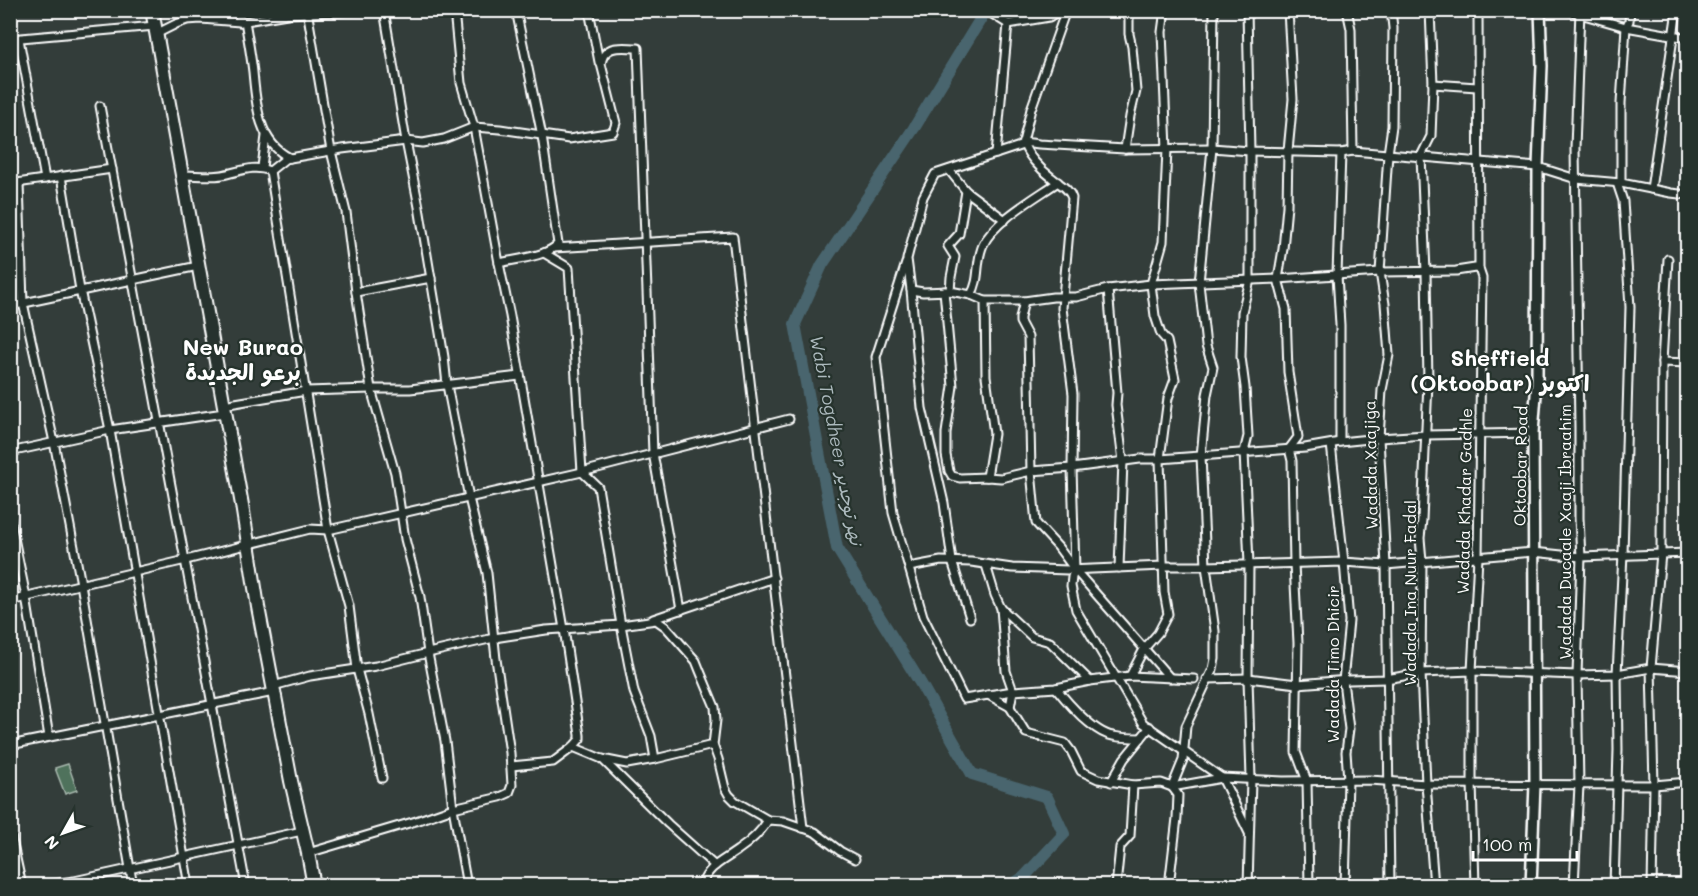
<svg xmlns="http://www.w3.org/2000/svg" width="1698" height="896" font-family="Mali,'Playpen Sans Arabic',sans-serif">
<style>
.grass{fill:#50725c;stroke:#a8b8ae;stroke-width:1.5}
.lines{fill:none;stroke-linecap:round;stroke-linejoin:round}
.river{stroke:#49656e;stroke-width:12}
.street-casing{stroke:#fff;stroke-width:11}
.secondary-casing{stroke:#fff;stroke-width:14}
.highway-casing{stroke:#fff;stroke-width:16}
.street{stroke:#26332d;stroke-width:7}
.secondary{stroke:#26332d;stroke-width:9}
.highway{stroke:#26332d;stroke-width:12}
.labels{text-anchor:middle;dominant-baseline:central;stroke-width:4.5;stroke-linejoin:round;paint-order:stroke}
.street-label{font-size:16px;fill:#fff;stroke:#26332d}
.water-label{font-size:18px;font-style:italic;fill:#adbabe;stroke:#26332d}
.district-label{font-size:22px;font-weight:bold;fill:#fff;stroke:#26332d}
</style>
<rect width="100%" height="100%" fill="#333d3a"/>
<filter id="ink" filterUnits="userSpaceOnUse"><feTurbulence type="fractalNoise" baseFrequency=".0167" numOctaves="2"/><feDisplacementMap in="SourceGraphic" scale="12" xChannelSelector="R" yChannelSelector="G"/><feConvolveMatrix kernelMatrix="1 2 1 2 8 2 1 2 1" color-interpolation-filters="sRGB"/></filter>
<g filter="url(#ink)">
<!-- grass -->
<polygon class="grass" points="68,764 77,790 65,794 55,768"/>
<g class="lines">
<!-- river -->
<polyline class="river" points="986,10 914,128 822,265 795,324 837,548 921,684 972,774 1047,797 1064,834 1024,877 1010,886"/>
<!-- street casing -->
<g class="street-casing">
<g id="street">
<polyline points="239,10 240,22"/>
<polyline points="307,10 331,151 346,212 356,292 371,389 395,473 405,539 420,597 428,653 494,638 546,630 621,625 634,692 651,736 655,759"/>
<polyline points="384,10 406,141 419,207 444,357 447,385 469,498 487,573 496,659 510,753 512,785 509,793 500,797 453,808 467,886"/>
<polyline points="454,10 461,83 474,127 499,263 510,316 564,629 580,735 580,739 573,747 553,762 511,766"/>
<polyline points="589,10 599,62"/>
<polyline points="986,10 1008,24"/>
<polyline points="1066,10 1031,109 1023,142 1039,144 1125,149 1212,148 1250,151 1341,153 1353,151 1538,167 1576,179 1621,183 1671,193 1688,195"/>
<polyline points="1247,10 1250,151 1250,280 1242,312 1241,357 1245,387 1248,436 1244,452 1249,564 1248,678 1251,779 1248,886"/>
<polyline points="1288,10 1293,99 1288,151 1287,206 1283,249 1278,279 1286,309 1288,372 1298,437 1289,449 1292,461 1294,564 1298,643 1296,752 1307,781 1309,886"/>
<polyline points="1347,10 1351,29 1353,151"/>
<polyline points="1430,10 1433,84 1431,136 1421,156 1426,272 1428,382 1422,520 1420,538 1422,561 1421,673 1426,784 1434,886"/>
<polyline points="1566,10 1626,27 1688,38"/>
<path d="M 245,21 C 248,38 251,55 253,72 C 256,104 258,142 290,158"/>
<polyline points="1008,24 1049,17 1060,10"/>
<polyline points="156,34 176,24 187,20 201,19 240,22 287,14 383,10"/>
<polyline points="10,39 155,26"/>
<polyline points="19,39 45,179"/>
<polyline points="1433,84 1477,87"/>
<polyline points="100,106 246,886"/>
<path d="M 1023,142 C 1027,155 1040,169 1051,177 C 1059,184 1069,188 1072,198 L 1062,308 L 1073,394 L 1072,468 L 1075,570 L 1072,577 L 1071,586 L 1076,610 L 1143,723 L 1222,778 L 1249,833"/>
<polyline points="1023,145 935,174 923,197 907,259 911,290 923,292 950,291 971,295 985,301 1024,301 1053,297 1076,297 1108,289 1151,284 1278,279 1380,272 1456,271 1475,268 1479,269"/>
<polyline points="1125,149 1130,116 1136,91 1132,47 1129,34 1129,10"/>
<polyline points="996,154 1008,24"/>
<polyline points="262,167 266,136"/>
<polyline points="949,170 966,191 1005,220"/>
<polyline points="270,171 328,530 349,606 357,669 369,714 382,778"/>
<path d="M 182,175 C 195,175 210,177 222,175 C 239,172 253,164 270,171 L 285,159 L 290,158 L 342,149 L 406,141 L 423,143 L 444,139 L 474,127 L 500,129 L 569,139 L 613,132 L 616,123 L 601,64 C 604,43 622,48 638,48 L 653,453 L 681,610"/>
<polyline points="61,176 80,290 110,430 189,886"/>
<polyline points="19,183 23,303 54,442 81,584 133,886"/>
<polyline points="1621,183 1621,103 1626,27 1629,21 1630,10"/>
<polyline points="10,184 112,169"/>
<polyline points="1651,189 1677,10"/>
<polyline points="554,248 733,237 803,828"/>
<polyline points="544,253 569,268 582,472 789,419"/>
<path d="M 499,263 C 516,259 546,257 558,244 L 542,136 L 516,10"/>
<polyline points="906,263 876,357 893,513 923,616 964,699 1013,691 1056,688 1090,681 1130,676 1194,679"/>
<polyline points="1108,289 1117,393 1116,405 1123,461 1119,568"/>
<polyline points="911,290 922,408 944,503 952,561 970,618"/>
<polyline points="944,291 953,386 946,433 946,455 949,471 952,476 960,478 987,477 1001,478 1031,471 1072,468 1140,459 1160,459 1305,448 1340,442 1379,438 1426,435 1533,433"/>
<polyline points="950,291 951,277 955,257 948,246 959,234 966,191"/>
<polyline points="356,292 431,278"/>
<path d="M 971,295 C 981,278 975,263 983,245 C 994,221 1035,198 1058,182"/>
<polyline points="985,301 986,376 994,434 987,477"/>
<polyline points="1024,301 1020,318 1020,322 1028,337 1031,471 1036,523 1058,547 1075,570 1170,678"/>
<polyline points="10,306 198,266"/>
<polyline points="1662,362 1688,363"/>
<polyline points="223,405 306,391 371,389 410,389 520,376"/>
<polyline points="1340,442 1340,325 1337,275 1341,153"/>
<polyline points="1331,444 1344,562 1349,621 1343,681 1349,729 1346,752 1348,780 1345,886"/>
<polyline points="10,452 110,430 224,413"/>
<polyline points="10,518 26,597 49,737"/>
<polyline points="986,565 995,595 1001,608 1032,637 1050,642 1090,681"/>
<polyline points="909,567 941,561 971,562 1012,568 1068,570 1164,566 1206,566 1344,562 1386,565 1533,552 1581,557 1688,553"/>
<polyline points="10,601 186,560 310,529 328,530 582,472 598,487 621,625 656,620 666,627 696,661 700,671 715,707 716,720 713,745 718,759 725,788 729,795 735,801 768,820 783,821 815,832 840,851 855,859"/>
<polyline points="1001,608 1006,671 1013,691 1010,707"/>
<polyline points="653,619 774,578"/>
<polyline points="1130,676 1144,649 1158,633 1168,614 1164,592 1160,459 1168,398 1175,379 1167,341 1161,334 1155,316 1151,284 1163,242 1167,149 1162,32 1165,10"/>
<polyline points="1207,679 1248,678 1297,684 1349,680 1386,679 1421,673 1472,671 1577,675 1617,674 1651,668 1688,671"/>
<polyline points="273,686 310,676 376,666 428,653 445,741 453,808 416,821 308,853"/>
<path d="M 1056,688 C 1068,703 1094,733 1113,736 C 1122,738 1132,738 1141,738"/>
<polyline points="988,695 1010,707 1026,733 1065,743 1071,751 1081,771 1098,779 1133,785 1161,783 1172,787 1222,778 1283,781 1370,780 1426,784 1654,785 1688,782"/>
<polyline points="10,745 274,692"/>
<polyline points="573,747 602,759 627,764 655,759 713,745"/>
<polyline points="602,759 668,824 715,866"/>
<polyline points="1111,782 1124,759 1150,727"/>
<polyline points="10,831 22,886"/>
<polyline points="41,886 74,881 302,831"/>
<path d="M 701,886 C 709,865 722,862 738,850 C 750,842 761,832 768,820"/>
<polyline points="1116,886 1120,847 1130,836 1133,785"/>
<polyline points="1169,886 1177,818 1178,795 1172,787 1183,760 1186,726 1213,669 1215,659 1215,631 1206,566 1201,456 1207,395 1213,367 1206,346 1199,283 1212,148 1214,10"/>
<polyline points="1390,886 1386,565 1379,438 1382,390 1389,355 1385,304 1380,272 1388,154 1392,126 1393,28 1391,10"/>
<polyline points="1475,886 1472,783 1472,671 1478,557 1482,278 1479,269 1478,10"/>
<polyline points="1574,886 1579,785 1577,675 1581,557 1579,518 1579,427 1575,148 1580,10"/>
<polyline points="1614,886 1618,750 1617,674 1623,554 1630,307 1623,201 1617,183"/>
<polyline points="1652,886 1654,785 1651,668 1661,553 1662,362 1668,259"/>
</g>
</g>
<!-- secondary casing -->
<g class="secondary-casing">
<polyline id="secondary" points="1531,886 1535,784 1533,433 1537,382 1538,167 1542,66 1540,10"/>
</g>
<!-- highway casing -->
<g class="highway-casing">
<polyline id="highway" points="152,10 242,505 258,607 291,781 308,853 314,886"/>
</g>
<!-- street -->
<use href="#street" class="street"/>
<!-- secondary -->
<use href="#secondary" class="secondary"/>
<!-- highway -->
<use href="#highway" class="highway"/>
</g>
</g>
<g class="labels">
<!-- street labels -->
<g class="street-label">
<text transform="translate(1370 465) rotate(-91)">Wadada Xaajiga</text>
<text transform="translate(1520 466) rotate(-89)">Oktoobar Road</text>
<text transform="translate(1464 501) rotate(-89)">Wadada Khadar Gadhle</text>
<text transform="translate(1564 532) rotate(-90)">Wadada Ducaale Xaaji Ibraahim</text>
<text transform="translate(1409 593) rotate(-90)">Wadada Ina Nuur Fadal</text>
<text transform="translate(1332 664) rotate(-90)">Wadada Timo Dhicir</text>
</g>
<!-- water labels -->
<g class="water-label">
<text transform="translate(837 440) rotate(79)">Wabi Togdheer نهر توجدير</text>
</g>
<!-- district labels -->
<g class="district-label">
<text x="243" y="346">New Burao<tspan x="243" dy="25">برعو الجديدة</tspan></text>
<text x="1500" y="357">Sheffield<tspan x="1500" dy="25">(Oktoobar) اكتوبر</tspan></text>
</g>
</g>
<!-- margin -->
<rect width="1698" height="896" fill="none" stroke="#26332d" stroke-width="36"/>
<rect x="18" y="18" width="1662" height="860" fill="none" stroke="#fff" stroke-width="2" filter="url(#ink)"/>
<!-- north arrow -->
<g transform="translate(63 833) rotate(230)" stroke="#26332d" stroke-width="4.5" paint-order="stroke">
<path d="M0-4.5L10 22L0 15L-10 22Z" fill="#ffffff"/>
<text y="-9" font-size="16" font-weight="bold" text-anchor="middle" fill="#ffffff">N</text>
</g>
<!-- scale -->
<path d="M1473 851v9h104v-9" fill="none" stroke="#ffffff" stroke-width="3"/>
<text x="1482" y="851" font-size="18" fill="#ffffff" stroke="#26332d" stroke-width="4.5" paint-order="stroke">100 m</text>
</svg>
